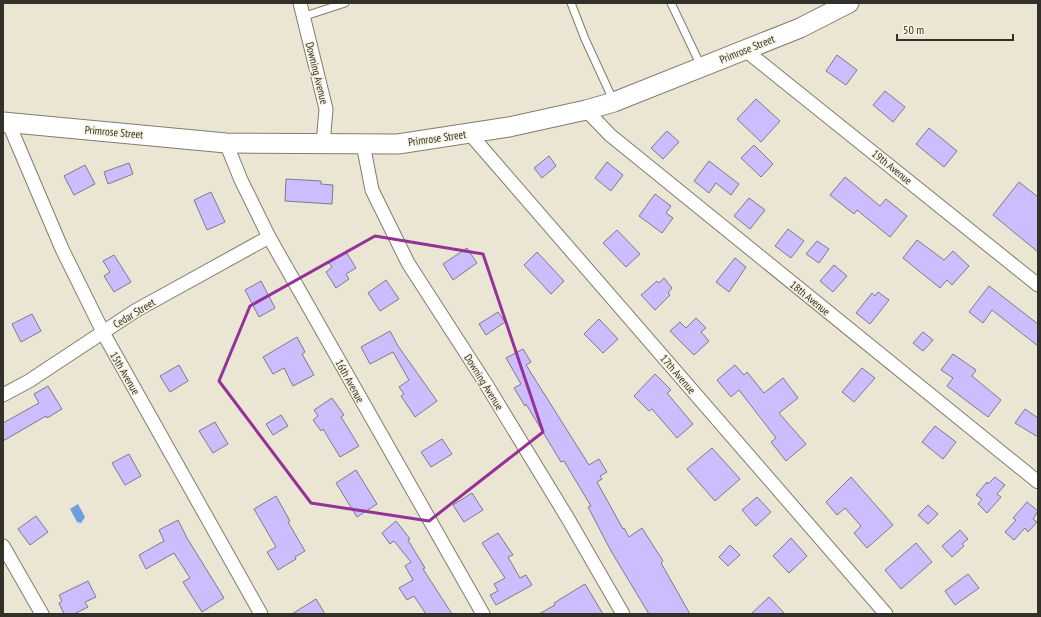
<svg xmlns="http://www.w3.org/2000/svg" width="1041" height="617" font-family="'PT Sans Narrow',sans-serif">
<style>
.water{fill:#6d9ee1}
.building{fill:#ccbefe;stroke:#7d7a8b}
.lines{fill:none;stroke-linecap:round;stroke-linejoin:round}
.lane-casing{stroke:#817d6c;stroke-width:9}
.street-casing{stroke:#817d6c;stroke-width:15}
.secondary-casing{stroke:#817d6c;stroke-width:21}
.lane{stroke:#fff;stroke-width:7}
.street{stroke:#fff;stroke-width:13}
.secondary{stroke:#fff;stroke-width:19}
.marked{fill:none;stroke:#953198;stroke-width:3;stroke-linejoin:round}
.labels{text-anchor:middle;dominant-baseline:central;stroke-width:3;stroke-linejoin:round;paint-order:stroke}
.street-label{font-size:11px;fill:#313029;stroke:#f8f3e0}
</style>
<rect width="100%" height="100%" fill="#eae6d3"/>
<!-- water -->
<polygon class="water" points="78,504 85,517 81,523 77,522 70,509"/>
<!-- building -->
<g class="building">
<polygon points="837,55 857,70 846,85 826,71"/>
<polygon points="885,91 905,107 893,122 873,105"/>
<polygon points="756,99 780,121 761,142 737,119"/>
<polygon points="929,128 957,151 944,167 916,144"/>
<polygon points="667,131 679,142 663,159 651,148"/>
<polygon points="754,145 773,164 761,177 741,158"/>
<polygon points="549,156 556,166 542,178 534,168"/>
<polygon points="709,161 739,184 731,195 716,183 709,193 694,181"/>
<polygon points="607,162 623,175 611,191 595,178"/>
<polygon points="129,163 133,174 108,184 104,172"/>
<polygon points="85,165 95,184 74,195 64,176"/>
<polygon points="845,177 880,206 886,199 907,216 890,237 857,210 854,214 830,195"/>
<polygon points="286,179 321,181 321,184 333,185 332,204 285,201"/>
<polygon points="1019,182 1038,197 1038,252 993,215"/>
<polygon points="211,192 225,222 207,230 194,200"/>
<polygon points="655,194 671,206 666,213 673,218 662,233 639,216"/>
<polygon points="749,198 765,210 750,229 734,216"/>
<polygon points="788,229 804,241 791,258 775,246"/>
<polygon points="617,230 640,254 626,267 603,243"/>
<polygon points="917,240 944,260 953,251 969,266 952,285 947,280 940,288 903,258"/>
<polygon points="817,241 829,249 819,263 806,254"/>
<polygon points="467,248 477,263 453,280 443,264"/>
<polygon points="346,252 356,268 346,274 349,279 336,288 326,272 332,267 329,263"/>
<polygon points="537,252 564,281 551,294 524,265"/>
<polygon points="114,255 131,282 114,292 104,276 110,272 103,261"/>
<polygon points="735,258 746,267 729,292 716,282"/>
<polygon points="834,265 847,276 833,292 820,281"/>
<polygon points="664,278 672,288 668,293 670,295 655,310 641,295 657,281 659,283"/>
<polygon points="386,280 399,299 380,311 368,293"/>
<polygon points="261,281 275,308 259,317 245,290"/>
<polygon points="989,286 1038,324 1038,346 992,310 983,323 969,312"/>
<polygon points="878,292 889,300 870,324 856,313 872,293 875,296"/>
<polygon points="498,312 505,322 486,335 479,324"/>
<polygon points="32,314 41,331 21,342 12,324"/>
<polygon points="696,318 706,328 701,332 709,341 694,355 670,331 680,322 686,328"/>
<polygon points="599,319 618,339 603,353 584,334"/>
<polygon points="390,331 398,346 437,401 415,417 401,396 404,394 399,387 409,380 393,352 370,364 361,347"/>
<polygon points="923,332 933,340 923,351 913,343"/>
<polygon points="297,337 305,352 302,354 314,375 293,386 284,368 273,374 263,357"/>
<polygon points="523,349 531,362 526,365 589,465 599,459 607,472 600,476 602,479 597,482 623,529 624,528 629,537 642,528 663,561 661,563 690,614 649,614 611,551 588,507 591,506 564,461 561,462 526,404 525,406 514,388 521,384 506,358"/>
<polygon points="953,354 976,370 972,376 1001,400 988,417 947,386 953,378 941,370"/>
<polygon points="179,365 188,381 170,392 160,376"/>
<polygon points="735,365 744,375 747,372 764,393 783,378 798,398 779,413 806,444 786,461 771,442 776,438 739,390 731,397 717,380"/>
<polygon points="862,368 875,378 854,402 842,392"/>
<polygon points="655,374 671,390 667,393 693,424 677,438 652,409 649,411 634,396"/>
<polygon points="48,386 62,409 47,418 46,416 3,441 3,423 39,403 34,394"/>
<polygon points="332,398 344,415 341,417 359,446 340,457 323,429 321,431 313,420 318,416 314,410"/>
<polygon points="1025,409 1038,418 1038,437 1015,423"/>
<polygon points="281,415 288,426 273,435 266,424"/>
<polygon points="215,422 228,444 213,453 199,431"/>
<polygon points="935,426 956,442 943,459 922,442"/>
<polygon points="442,439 452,454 431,467 421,452"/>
<polygon points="712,448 740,479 715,501 687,469"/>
<polygon points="129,454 141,476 125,485 112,463"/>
<polygon points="356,470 377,504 357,517 336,483"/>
<polygon points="851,477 893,525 867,548 854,533 861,526 845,508 837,515 826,502"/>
<polygon points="995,477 1005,485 997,494 1001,497 987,513 978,504 982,499 976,495 987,482 988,484"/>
<polygon points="472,493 483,510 464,522 453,505"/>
<polygon points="276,496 290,521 288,522 305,551 295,557 296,559 278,570 267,552 276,547 254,509"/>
<polygon points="757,497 771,512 756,526 742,510"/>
<polygon points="1027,502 1038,511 1033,519 1037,522 1028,532 1025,528 1014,540 1005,532 1016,520 1013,518"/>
<polygon points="928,505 938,514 928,524 918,515"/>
<polygon points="36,516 48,532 30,545 18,529"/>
<polygon points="178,520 187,538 224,598 202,612 183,582 190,578 174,553 146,569 139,555 164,541 159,530"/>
<polygon points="396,521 410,539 408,540 425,568 423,569 452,614 426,614 414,596 407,600 399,588 413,580 405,566 411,562 394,541 390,544 382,533"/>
<polygon points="960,530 968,539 962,544 964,546 952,557 942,546"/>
<polygon points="498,533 513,555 508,557 520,578 526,575 532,585 496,605 490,595 498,591 494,584 505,578 482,543"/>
<polygon points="791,538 807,556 789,573 773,556"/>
<polygon points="916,543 932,562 901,589 885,570"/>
<polygon points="730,545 740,555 728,566 719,557"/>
<polygon points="968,574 979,588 955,605 945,591"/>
<polygon points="88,581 96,597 85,602 88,607 74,614 64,614 59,603 62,601 59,595"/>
<polygon points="585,584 603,614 539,614 555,605 554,603"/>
<polygon points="769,597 785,614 751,614"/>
<polygon points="316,599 325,614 292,614"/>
</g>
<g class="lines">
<!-- lane casing -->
<g class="lane-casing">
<g id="lane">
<polyline points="571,3 585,39 614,102"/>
<polyline points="671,3 701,66"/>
<polyline points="302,17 345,3"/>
</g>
</g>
<!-- street casing -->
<g class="street-casing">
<g id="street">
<polyline points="300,3 326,109 323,144"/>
<polyline points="745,50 1038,285"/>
<polyline points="586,110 610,135 1038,482"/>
<polyline points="8,122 62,249 106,338 261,614"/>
<polyline points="470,134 886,614"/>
<polyline points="226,143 241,180 269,237 483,614"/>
<polyline points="363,144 372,190 408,263 486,384 567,517 623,614"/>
<polyline points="3,395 29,381 135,311 269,237"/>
<polyline points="3,546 42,614"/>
</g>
</g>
<!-- secondary casing -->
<g class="secondary-casing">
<polyline id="secondary" points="3,122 226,143 398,144 509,127 586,110 614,102 800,28 849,3"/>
</g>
<!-- lane -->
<use href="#lane" class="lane"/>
<!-- street -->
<use href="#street" class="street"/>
<!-- secondary -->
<use href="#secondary" class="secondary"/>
</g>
<!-- marked area -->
<path class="marked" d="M 375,236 L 483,254 L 543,432 L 429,521 L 311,503 L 219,381 L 250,306 Z"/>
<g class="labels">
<!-- street labels -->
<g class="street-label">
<text transform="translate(747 49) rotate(-22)">Primrose Street</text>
<text transform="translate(317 73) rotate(76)">Downing Avenue</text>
<text transform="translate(114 132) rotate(5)">Primrose Street</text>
<text transform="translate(437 138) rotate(-8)">Primrose Street</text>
<text transform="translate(892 167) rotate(39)">19th Avenue</text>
<text transform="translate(810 298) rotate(39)">18th Avenue</text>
<text transform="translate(134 313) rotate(-31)">Cedar Street</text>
<text transform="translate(125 373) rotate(60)">15th Avenue</text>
<text transform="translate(678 374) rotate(49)">17th Avenue</text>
<text transform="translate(350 381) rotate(61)">16th Avenue</text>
<text transform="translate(484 382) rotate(58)">Downing Avenue</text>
</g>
</g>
<!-- border -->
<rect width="1041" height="617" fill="none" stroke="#313029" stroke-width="8"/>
<!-- scale -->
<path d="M897 34v6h116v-6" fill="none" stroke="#313029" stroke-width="2"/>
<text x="903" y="34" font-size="12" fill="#313029" stroke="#f8f3e0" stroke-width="3" paint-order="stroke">50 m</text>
</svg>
